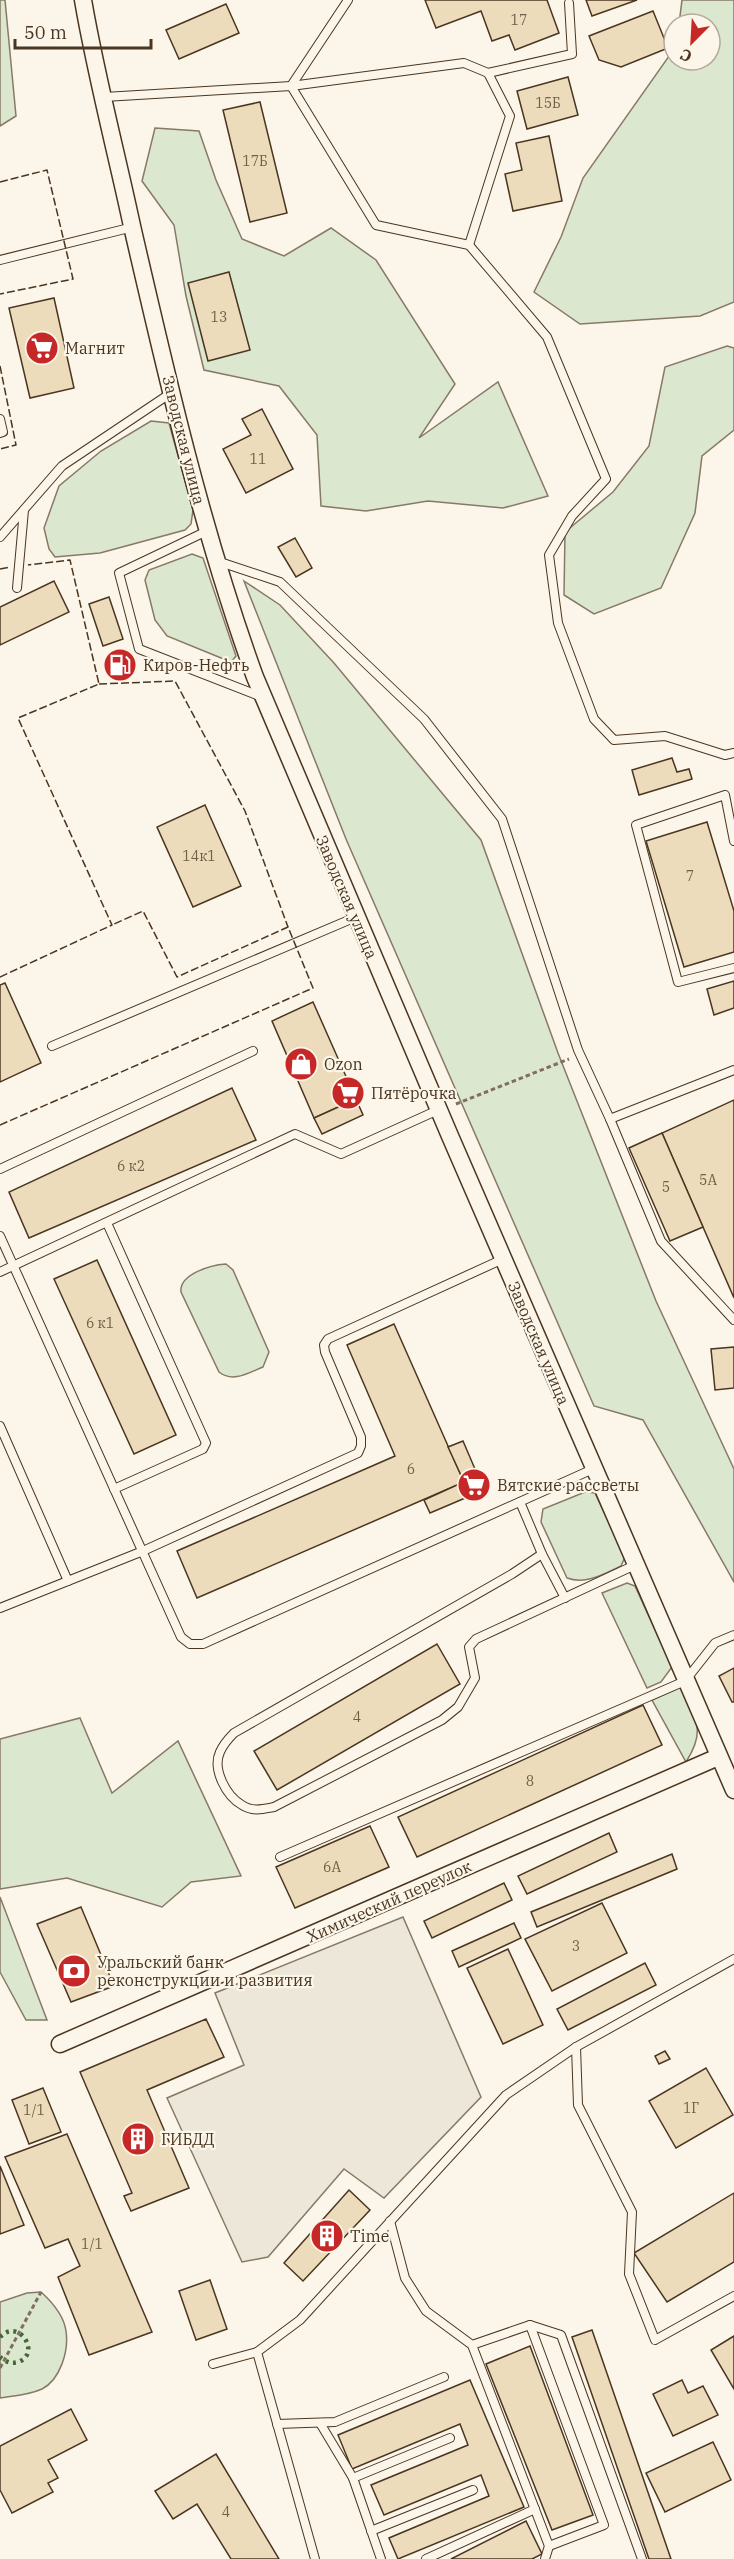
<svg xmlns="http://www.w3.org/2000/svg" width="734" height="2559" font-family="'IBM Plex Serif',serif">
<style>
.green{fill:#dce7d0;stroke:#887966;stroke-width:1.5}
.parking{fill:#ede7d9;stroke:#887966;stroke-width:1.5}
.building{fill:#ecdcbc;stroke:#4a3520;stroke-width:1.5}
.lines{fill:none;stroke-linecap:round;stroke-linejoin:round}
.service-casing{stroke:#4a3520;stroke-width:10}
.minor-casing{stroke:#4a3520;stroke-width:19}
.path{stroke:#7f6f5c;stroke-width:3;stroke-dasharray:4.5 3;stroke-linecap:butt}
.service{stroke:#fbf6e9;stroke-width:8}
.minor{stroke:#fbf6e9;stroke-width:16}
.hedge{stroke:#436837;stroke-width:4.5;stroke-dasharray:3 4.5;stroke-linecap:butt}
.fence{stroke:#4a3520;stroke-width:1.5;stroke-dasharray:8 3;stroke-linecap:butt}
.labels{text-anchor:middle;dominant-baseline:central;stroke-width:4.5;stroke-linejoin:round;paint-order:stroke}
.number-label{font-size:14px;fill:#725f47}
.poi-label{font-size:16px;fill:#4a3520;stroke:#fbf6e9;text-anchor:start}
.street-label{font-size:16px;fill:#4a3520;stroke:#fbf6e9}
</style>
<rect width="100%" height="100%" fill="#fbf6e9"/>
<!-- green -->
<g class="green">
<polygon points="0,0 5,0 16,116 0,126"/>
<polygon points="682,0 734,0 734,302 700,316 580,324 534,292 561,237 583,178 674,49 674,60 710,60 710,24 679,24"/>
<polygon points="155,128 199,131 216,180 242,239 284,256 331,228 376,260 455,384 419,438 498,382 548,496 503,508 428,501 366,511 321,506 317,435 279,386 204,370 186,296 174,225 142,181"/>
<polygon points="727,346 734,348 734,430 702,456 695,513 661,588 594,614 564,595 565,532 613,492 649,446 665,367"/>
<polygon points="151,421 169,423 193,510 191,524 185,530 100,553 55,557 49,549 44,528 59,486 101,451"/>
<polygon points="192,554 203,558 236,656 231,662 167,636 155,620 145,580 149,570"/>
<polygon points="244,581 280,605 334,663 481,840 558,1053 656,1301 734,1469 734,1582 643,1420 594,1406 346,839"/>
<path d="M 226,1264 L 233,1270 L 269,1352 L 263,1367 C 248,1373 233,1383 219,1372 L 181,1292 C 179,1274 211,1265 226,1264 Z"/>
<path d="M 585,1492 L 595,1493 L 625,1557 L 621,1566 C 604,1574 586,1585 567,1578 L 541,1522 L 543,1509 Z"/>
<polygon points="627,1583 635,1586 672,1667 661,1682 647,1688 602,1593"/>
<path d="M 681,1687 C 695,1720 707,1729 686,1762 L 652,1700 Z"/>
<polygon points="80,1718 112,1793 178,1741 241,1876 191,1882 162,1907 67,1878 0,1889 0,1739"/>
<polygon points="0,1897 47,2020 26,2020 0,1972"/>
<path d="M 41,2292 C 52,2302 64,2316 66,2331 C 69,2351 60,2380 42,2389 C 29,2395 13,2396 0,2398 L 0,2302 L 27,2293 Z"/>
</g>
<!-- parking -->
<polygon class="parking" points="403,1917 481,2097 384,2198 344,2169 268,2257 242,2262 167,2098 244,2065 215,1993"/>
<!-- building -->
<g class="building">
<polygon points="425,0 547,0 559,33 515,50 509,35 492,41 481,11 436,28"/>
<polygon points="586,0 637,0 592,16"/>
<polygon points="226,4 239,33 179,59 166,30"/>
<polygon points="653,11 668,48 621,67 599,60 589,36"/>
<polygon points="568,77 578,115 527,129 517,91"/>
<polygon points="260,102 287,213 250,222 223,110"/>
<polygon points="549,136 562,201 513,211 505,174 522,170 516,143"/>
<polygon points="229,272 250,350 208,361 188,283"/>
<polygon points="54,298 74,388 30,398 9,308"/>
<polygon points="262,409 293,469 246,493 223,449 251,435 242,419"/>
<polygon points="295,538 312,568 296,577 278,547"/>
<polygon points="54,581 69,612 0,645 0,607"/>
<polygon points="109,597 123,639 103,646 89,604"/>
<polygon points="672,758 677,772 689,769 692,779 639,795 632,770"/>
<polygon points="205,805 241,886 193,907 157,827"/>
<polygon points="707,822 734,911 734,952 684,967 646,841"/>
<polygon points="734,981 734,1008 714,1015 707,989"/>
<polygon points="5,983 41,1063 0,1082 0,985"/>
<polygon points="313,1002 356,1099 314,1118 272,1021"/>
<polygon points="232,1088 256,1140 29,1238 9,1192"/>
<polygon points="356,1099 363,1115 322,1134 314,1118"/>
<polygon points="734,1100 734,1298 662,1133"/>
<polygon points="662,1133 703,1227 670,1241 629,1148"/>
<polygon points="97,1260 176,1435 134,1454 54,1279"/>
<polygon points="394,1324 464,1482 197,1598 177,1551 395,1456 347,1345"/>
<polygon points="734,1347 734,1388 715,1390 711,1349"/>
<polygon points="463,1441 484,1490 430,1513 424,1500 464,1482 448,1447"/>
<polygon points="437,1644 460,1684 277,1790 254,1751"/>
<polygon points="734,1668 734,1702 732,1702 719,1676"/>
<polygon points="643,1705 662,1745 417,1857 398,1817"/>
<polygon points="370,1826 389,1867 295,1908 276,1867"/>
<polygon points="609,1833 617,1852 527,1894 518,1876"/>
<polygon points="672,1854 677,1869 537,1927 531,1912"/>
<polygon points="504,1883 512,1900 432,1938 424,1921"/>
<polygon points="602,1903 627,1953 552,1991 525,1939"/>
<polygon points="81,1907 114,1986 71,2002 37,1924"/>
<polygon points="514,1923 521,1938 459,1967 452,1951"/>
<polygon points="508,1949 543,2025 503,2044 467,1968"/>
<polygon points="645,1963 656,1985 568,2030 557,2009"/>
<polygon points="206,2019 224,2057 147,2090 189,2188 131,2211 124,2196 132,2193 80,2072"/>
<polygon points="665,2051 670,2059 659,2064 655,2056"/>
<polygon points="706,2068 733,2115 676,2148 649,2101"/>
<polygon points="43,2088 61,2132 29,2144 12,2100"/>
<polygon points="67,2134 152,2332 89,2355 58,2277 80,2266 68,2239 45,2248 5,2157"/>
<polygon points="0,2166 24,2225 0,2234"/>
<polygon points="349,2190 370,2210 303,2281 284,2263"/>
<polygon points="734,2193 734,2262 667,2302 634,2253"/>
<polygon points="210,2280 227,2329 196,2340 179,2291"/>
<polygon points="592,2330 671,2559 649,2559 572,2337"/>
<polygon points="734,2336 734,2389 711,2350"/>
<polygon points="530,2346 593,2515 552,2530 486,2364"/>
<polygon points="470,2380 524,2507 398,2559 389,2538 489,2496 481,2475 384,2515 371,2485 468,2445 460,2424 352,2469 338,2435"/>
<polygon points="682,2380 688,2393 703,2386 718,2415 673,2436 653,2394"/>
<polygon points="71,2409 87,2440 48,2460 58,2478 48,2483 53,2492 12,2513 0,2490 0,2446"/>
<polygon points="713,2442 731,2480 665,2512 646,2473"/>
<polygon points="216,2454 279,2559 231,2559 197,2504 173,2519 155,2491"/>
<polygon points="526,2521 542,2554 532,2559 451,2559"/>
</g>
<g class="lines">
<!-- service casing -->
<g class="service-casing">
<g id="service">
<polyline points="488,73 572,54 569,3"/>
<polyline points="291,86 464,63 488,73 510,116 469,245"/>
<polyline points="291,86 348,0"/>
<polyline points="104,97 291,86 376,225 469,245 547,337 606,479 572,516 549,555 558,623 594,719 614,740 665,736 725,755 734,753"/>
<polyline points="0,260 133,227"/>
<polyline points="0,419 3,432 0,433"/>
<polyline points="207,531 119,573 139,649 262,697"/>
<polyline points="0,537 62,466 171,393"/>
<polyline points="217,561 280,582 424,719 502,819 578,1050 610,1119 734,1070"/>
<polyline points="17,588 24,510"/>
<polyline points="734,841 725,795 636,825 678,982 734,968"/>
<polyline points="52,1046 356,917"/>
<polyline points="610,1119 661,1241 734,1320"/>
<polyline points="0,1169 253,1051"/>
<polyline points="107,1223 206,1443 203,1449 114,1489"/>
<polyline points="0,1236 181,1637 190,1644 203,1644 593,1469"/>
<polyline points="0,1272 295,1134 341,1154 438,1110"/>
<polyline points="0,1426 68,1581"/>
<polyline points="520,1502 542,1554 565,1598"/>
<path d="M 542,1554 L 512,1574 L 234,1733 C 229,1738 223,1745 220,1752 C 212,1769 226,1796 242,1805 C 252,1812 263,1809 274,1807 L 442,1720 L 458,1707 L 475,1678 L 469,1647 L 476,1639 L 635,1565"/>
<polyline points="0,1608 143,1551 358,1453 361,1446 361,1437 325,1352 324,1345 328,1339 503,1259"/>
<polyline points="280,1857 685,1681 715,1643 734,1635"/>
<polyline points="576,2047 578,2105 632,2212 629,2274 655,2340 734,2296"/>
<polyline points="390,2221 405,2278 426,2311 472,2345 549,2546 604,2525 530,2325 472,2345"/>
<polyline points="530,2325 561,2335 642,2559"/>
<polyline points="257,2352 315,2559"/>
<polyline points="213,2364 257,2352 300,2320 506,2095 576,2047 734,1959"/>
<polyline points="320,2423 353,2478"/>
<polyline points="277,2424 335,2422 444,2377"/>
<polyline points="371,2531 473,2490"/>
<polyline points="381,2559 353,2478 450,2438"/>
<polyline points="426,2559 535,2509"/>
<polyline points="545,2559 549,2546"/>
</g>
</g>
<!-- minor casing -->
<g class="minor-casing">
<g id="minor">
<path d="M 83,0 C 96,76 116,151 132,226 C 167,378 202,531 255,677 L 450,1136 L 734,1790"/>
<polyline points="60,2044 718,1757"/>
</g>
</g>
<!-- path -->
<g class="path">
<polyline points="456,1104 569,1059"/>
<polyline points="0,2368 41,2292"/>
</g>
<!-- service -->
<use href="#service" class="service"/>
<!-- minor -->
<use href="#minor" class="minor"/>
<!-- hedge -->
<path class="hedge" d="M 0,2337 C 19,2317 42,2354 18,2362 C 11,2364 6,2362 0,2357"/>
<!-- fence -->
<g class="fence">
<polyline points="0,182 47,170 73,279 0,294"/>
<polyline points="0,366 16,445 0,449"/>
<polyline points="0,569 10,567"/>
<polyline points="99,684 175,681 245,811 288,927"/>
<polyline points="0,977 112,925 18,718 99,684 70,560 28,565"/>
<polyline points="0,1125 313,988 288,927 177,977 143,911 112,925"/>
</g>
</g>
<!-- icons -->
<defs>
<g id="supermarket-disc" transform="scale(1.725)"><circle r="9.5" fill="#c62828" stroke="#fbf6e9"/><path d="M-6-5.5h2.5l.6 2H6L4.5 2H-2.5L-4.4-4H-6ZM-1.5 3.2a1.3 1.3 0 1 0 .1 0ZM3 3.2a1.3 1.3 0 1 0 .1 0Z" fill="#fff"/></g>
<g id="fuel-disc" transform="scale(1.725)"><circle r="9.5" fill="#c62828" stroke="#fbf6e9"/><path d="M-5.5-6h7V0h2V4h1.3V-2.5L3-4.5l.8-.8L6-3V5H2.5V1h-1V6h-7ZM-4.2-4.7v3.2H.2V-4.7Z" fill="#fff"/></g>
<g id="shop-disc" transform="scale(1.725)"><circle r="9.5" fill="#c62828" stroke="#fbf6e9"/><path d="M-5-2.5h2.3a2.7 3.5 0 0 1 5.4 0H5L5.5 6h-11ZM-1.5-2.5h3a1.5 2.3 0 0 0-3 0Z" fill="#fff"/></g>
<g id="bank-disc" transform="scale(1.725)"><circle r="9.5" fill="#c62828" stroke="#fbf6e9"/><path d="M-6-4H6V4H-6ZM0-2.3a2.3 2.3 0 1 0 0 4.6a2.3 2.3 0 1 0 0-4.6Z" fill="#fff"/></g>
<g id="building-disc" transform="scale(1.725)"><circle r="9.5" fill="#c62828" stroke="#fbf6e9"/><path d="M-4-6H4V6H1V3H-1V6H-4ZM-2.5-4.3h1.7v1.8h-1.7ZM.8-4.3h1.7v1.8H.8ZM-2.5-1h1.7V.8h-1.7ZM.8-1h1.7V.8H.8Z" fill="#fff"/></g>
</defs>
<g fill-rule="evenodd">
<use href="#supermarket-disc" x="42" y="348"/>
<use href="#fuel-disc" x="120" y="665"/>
<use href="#shop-disc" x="301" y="1064"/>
<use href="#supermarket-disc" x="348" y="1093"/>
<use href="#supermarket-disc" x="474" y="1485"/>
<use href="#bank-disc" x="74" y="1971"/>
<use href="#building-disc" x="138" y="2139"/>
<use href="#building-disc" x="327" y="2236"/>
</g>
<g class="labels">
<!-- number labels -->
<g class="number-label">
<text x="519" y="20">17</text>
<text x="548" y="103">15Б</text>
<text x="255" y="161">17Б</text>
<text x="219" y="317">13</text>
<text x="258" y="459">11</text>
<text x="199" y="856">14к1</text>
<text x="690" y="876">7</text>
<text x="131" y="1166">6 к2</text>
<text x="708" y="1180">5А</text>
<text x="666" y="1187">5</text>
<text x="100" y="1323">6 к1</text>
<text x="411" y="1469">6</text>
<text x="357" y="1717">4</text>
<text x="530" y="1781">8</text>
<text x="332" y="1867">6А</text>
<text x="576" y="1946">3</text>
<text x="691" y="2108">1Г</text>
<text x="34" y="2110">1/1</text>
<text x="92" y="2244">1/1</text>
<text x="226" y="2512">4</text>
</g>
<!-- poi labels -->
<g class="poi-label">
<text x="65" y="348">Магнит</text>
<text x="143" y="665">Киров-Нефть</text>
<text x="324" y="1064">Ozon</text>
<text x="371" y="1093">Пятёрочка</text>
<text x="497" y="1485">Вятские рассветы</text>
<text x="97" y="1962">Уральский банк<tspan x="97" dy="18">реконструкции и развития</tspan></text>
<text x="161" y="2139">ГИБДД</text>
<text x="350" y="2236">Time</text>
</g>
<!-- street labels -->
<g class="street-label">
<text transform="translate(184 440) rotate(76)">Заводская улица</text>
<text transform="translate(347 897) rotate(67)">Заводская улица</text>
<text transform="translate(539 1343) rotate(67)">Заводская улица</text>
<text transform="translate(389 1901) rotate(-24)">Химический переулок</text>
</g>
</g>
<!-- north arrow -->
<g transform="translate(692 42) rotate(204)"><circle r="28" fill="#fbf6e9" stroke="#b4a999" stroke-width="1.5"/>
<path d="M0-4.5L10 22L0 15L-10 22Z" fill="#c62828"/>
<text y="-9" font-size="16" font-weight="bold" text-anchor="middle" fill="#4a3520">С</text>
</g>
<!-- scale -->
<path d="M15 39v9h136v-9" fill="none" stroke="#4a3520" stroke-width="3"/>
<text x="24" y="39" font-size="18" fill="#4a3520" stroke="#fbf6e9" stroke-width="4.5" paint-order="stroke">50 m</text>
</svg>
